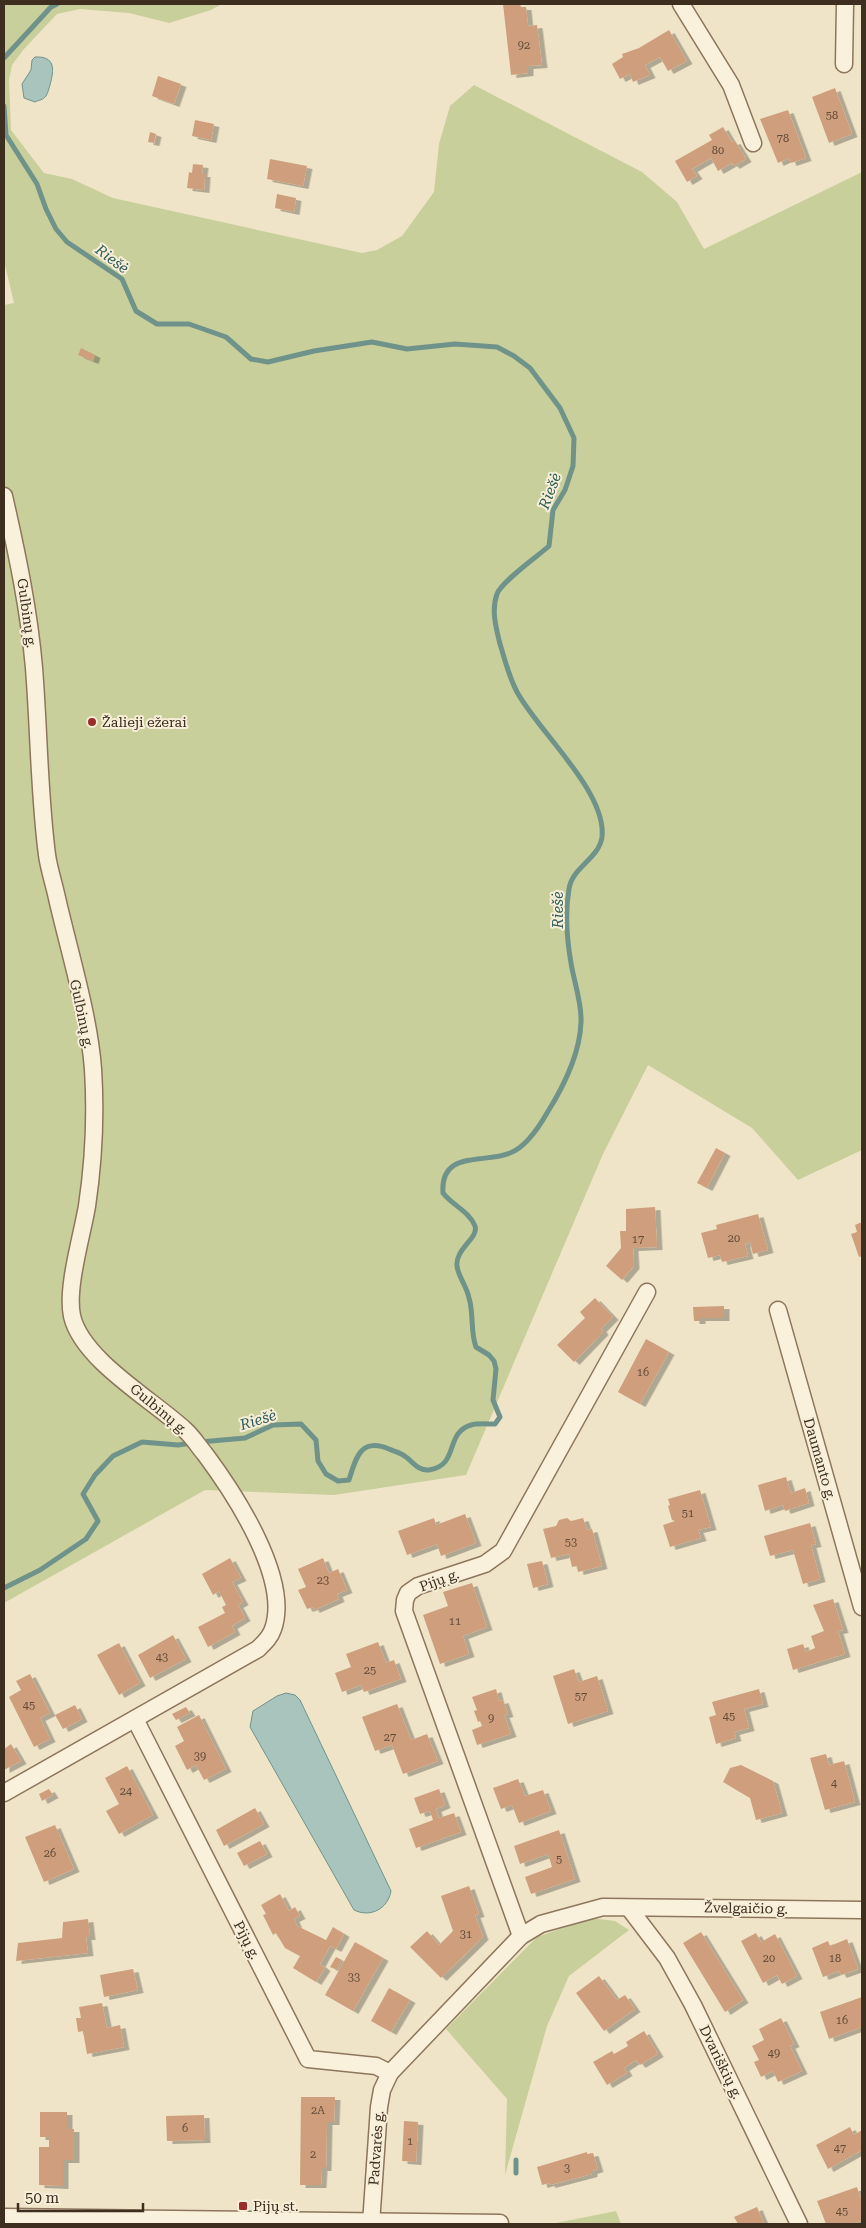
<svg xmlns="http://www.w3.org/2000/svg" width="866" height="2228" font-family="'Roboto Serif',serif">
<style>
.green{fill:#c9cf9b}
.water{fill:#a9c4bc;stroke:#6f938a}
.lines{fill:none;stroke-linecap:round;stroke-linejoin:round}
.stream{stroke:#6f938a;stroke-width:5}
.building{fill:#cf9f7d;filter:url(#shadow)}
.street-casing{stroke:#8d765c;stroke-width:19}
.street{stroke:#faf1dc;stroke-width:16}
.poi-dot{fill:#9e2a2b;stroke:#f7eed8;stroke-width:2}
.labels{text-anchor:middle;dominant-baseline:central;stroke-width:4;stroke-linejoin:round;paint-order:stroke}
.number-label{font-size:11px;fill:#624a37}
.street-label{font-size:14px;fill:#3d2e20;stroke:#f7eed8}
.poi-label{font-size:14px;fill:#3d2e20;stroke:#f7eed8;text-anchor:start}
.water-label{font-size:15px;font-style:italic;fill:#2f5d5a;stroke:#f7eed8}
</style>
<defs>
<filter id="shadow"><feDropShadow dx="5.5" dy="3" stdDeviation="0" flood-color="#0004"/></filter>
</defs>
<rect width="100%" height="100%" fill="#f0e4c8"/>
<!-- green -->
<g class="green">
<polygon points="4,4 222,4 211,10 169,23 129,13 80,9 57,14 24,49 12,65 9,80 11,130 44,173 72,179 113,198 362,253 377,250 402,236 434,192 439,144 450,106 474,85 642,172 677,202 704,249 862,172 862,1150 798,1180 752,1128 648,1065 603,1154 466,1475 334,1495 205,1490 4,1603 4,305 14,303 4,261"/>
<polygon points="591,1918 615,1921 629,1930 569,1976 547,2026 505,2175 507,2099 446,2029 537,1937"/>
<polygon points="616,2211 621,2224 551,2224"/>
</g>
<!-- water -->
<g class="water">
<path d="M 35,57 C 56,56 54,70 50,85 C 49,88 48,93 46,96 C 43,100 39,100 35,102 L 24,98 L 22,84 L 31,70 L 32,60 Z"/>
<path d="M 286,1693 L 295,1695 L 300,1700 L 391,1891 C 388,1909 370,1918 354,1910 L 250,1727 L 253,1711 L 277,1696 Z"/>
</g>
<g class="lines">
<!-- stream -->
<g class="stream">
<polyline points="4,58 51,7 57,4"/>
<path d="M 4,106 L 6,135 L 37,184 L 46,209 L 56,229 L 67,242 L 122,279 L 136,311 L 157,324 L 189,324 L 226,337 L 251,359 L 268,362 L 314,351 L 372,342 L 407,349 L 455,344 L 497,347 L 514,356 L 530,368 L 560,408 L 574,438 L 573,466 L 565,490 L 553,510 L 549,546 C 538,556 501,582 497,594 C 491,610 496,628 500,644 C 505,660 509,677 517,692 C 538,731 607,792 602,837 C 599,859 572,867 569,889 C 565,912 567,940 571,963 C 574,982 582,1003 581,1022 C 580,1054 564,1086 547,1113 C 539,1127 526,1147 510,1153 C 483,1164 440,1150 443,1193 C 452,1205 470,1212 475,1226 C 479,1238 455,1249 457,1266 C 458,1276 467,1287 469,1298 C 474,1314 470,1331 476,1347 L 489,1355 L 494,1361 L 496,1369 L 493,1400 L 500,1417 L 495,1424 C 487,1424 478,1423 471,1425 C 444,1433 460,1465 429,1470 C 417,1471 412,1460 403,1455 C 399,1452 393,1451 389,1449 C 361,1437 356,1457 349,1480 L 338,1481 L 326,1474 L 318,1461 L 316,1440 L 301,1424 L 273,1425 L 245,1438 L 200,1442"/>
<polyline points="4,1588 40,1570 86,1539 98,1521 83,1494 95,1475 113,1456 142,1442 178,1445 192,1443"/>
<polyline points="516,2173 516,2160"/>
</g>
</g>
<!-- building -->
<g class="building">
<polygon points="503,4 520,4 521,7 526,7 528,26 537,25 542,65 528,66 528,73 511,75"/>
<polygon points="669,30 687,61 668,71 660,57 645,65 650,75 633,82 630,74 620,79 612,64 623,57 622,54 639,48"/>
<polygon points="158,76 181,84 174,104 152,96"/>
<polygon points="835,88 852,134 829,143 812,97"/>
<polygon points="788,110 806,158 791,163 789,158 778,163 760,119"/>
<polygon points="195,120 214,124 211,140 192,136"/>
<polygon points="723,127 732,142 735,141 746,159 734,166 732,163 718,171 711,158 692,169 697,176 687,182 675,161 712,140 709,135"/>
<polygon points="150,132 156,134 154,143 148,142"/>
<polygon points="270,159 307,166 303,186 267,179"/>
<polygon points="193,164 203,165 202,174 205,174 204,190 187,188 189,172 192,173"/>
<polygon points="277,194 296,198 294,212 275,208"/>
<polygon points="81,348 95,355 93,361 78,355"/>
<polygon points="716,1148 725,1153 707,1188 697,1183"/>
<polygon points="655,1207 657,1247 633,1248 634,1266 622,1280 606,1266 621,1248 620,1231 626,1231 626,1209"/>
<polygon points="758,1214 768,1250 753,1254 750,1242 745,1244 748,1256 722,1262 720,1255 708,1258 701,1233 717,1229 716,1225"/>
<polygon points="862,1222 862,1256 859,1257 851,1234 857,1232 855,1225"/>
<polygon points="595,1298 613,1317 601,1329 603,1332 574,1362 557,1345 585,1318 580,1312"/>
<polygon points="724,1306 724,1318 700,1318 700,1321 694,1321 693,1307"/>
<polygon points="646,1339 669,1352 640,1404 618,1392"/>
<polygon points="786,1477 791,1493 805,1488 809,1503 785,1511 783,1505 765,1511 758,1485"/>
<polygon points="700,1490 711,1527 698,1530 701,1538 670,1547 663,1525 675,1521 672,1520 668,1506 670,1505 668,1499"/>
<polygon points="465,1514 476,1543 441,1556 437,1544 407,1555 398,1531 434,1518 436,1525"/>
<polygon points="567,1518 571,1521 583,1518 587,1530 592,1529 602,1566 578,1572 577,1566 572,1567 569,1554 551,1558 543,1529 556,1526 559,1520"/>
<polygon points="810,1523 816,1544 811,1545 820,1579 803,1584 793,1550 770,1556 764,1536"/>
<polygon points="230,1558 241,1578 232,1582 243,1602 238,1605 245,1618 232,1626 235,1632 208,1647 198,1627 225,1613 222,1607 226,1605 219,1591 213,1595 202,1574"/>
<polygon points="323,1558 329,1573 338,1569 347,1590 337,1594 339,1599 314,1610 313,1607 307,1609 298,1590 306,1587 298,1569"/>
<polygon points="542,1561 548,1584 533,1588 527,1564"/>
<polygon points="472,1583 487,1627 463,1636 469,1654 440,1664 423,1615 448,1606 443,1592"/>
<polygon points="833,1599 843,1630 838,1631 845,1654 793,1670 787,1649 803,1644 806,1652 815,1648 811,1636 824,1631 813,1605"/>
<polygon points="173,1635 186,1659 150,1678 138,1655"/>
<polygon points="378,1642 386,1663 394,1660 401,1679 364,1692 361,1685 342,1692 335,1673 351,1667 346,1654"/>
<polygon points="119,1643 140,1683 119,1695 97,1655"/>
<polygon points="574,1669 579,1682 597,1676 608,1711 568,1724 553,1676"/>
<polygon points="30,1674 50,1713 40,1718 50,1739 34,1747 9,1697 21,1690 16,1681"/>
<polygon points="496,1689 499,1701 503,1700 508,1714 504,1715 511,1734 477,1745 472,1730 482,1726 480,1721 478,1722 474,1711 477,1710 472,1697"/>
<polygon points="759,1689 763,1704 744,1709 749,1728 734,1732 736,1738 716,1744 709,1717 716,1715 712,1702"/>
<polygon points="397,1704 411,1740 427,1734 438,1761 403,1774 392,1745 375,1751 362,1717"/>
<polygon points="75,1705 82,1719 63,1729 55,1715"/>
<polygon points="186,1707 190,1713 176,1720 172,1714"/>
<polygon points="199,1715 226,1769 204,1780 196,1765 187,1770 175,1746 184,1741 177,1727"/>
<polygon points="11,1744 21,1761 4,1770 4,1749"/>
<polygon points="826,1754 829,1765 844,1761 855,1802 825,1810 810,1758"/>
<polygon points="741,1765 773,1781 782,1813 756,1820 750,1798 723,1782 730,1768"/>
<polygon points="127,1766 153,1815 119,1834 106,1811 119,1804 105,1778"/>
<polygon points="518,1779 525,1796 543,1790 551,1811 519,1823 512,1805 501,1809 493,1788"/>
<polygon points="49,1789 53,1795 42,1801 39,1794"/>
<polygon points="439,1789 445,1805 436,1809 439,1818 454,1813 461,1832 416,1848 409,1829 433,1820 430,1811 420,1814 414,1798"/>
<polygon points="255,1808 264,1824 224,1846 216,1830"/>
<polygon points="55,1825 74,1869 44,1882 25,1837"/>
<polygon points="559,1830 575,1879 531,1894 525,1877 552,1867 548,1854 520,1864 514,1846"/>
<polygon points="260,1841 267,1854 244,1866 237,1853"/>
<polygon points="469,1886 479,1914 475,1915 483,1937 441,1978 410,1947 427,1931 439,1945 453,1931 441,1896"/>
<polygon points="280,1894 289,1911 295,1907 300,1916 294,1919 297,1926 326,1940 333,1927 344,1934 336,1949 330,1946 320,1964 325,1968 316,1982 293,1968 300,1956 285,1948 276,1933 273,1935 263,1915 266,1914 261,1905"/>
<polygon points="88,1919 90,1937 86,1937 88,1953 16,1961 18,1943 62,1938 63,1922"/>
<polygon points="701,1932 743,2000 725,2012 683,1943"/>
<polygon points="756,1933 761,1942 775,1934 797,1976 782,1984 777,1975 763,1983 741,1941"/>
<polygon points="847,1939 858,1969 841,1975 839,1971 823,1977 812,1948 828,1941 830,1946"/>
<polygon points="355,1942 383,1958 353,2011 325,1995"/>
<polygon points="336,1957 342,1960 337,1970 330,1967"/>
<polygon points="133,1969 138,1990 104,1997 100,1975"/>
<polygon points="599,1976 617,2000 625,1995 635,2009 604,2031 576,1993"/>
<polygon points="389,1988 410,2000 391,2032 371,2021"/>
<polygon points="862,1997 862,2027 829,2039 820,2012"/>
<polygon points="102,2003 107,2028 120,2025 124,2047 87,2054 83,2031 78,2032 76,2018 81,2018 79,2007"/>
<polygon points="781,2018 794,2044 790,2046 802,2071 778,2082 773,2071 761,2077 754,2062 759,2060 752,2046 764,2040 759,2029"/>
<polygon points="644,2031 658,2054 640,2065 636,2060 624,2068 627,2073 607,2085 593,2062 612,2051 614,2054 628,2046 626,2042"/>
<polygon points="301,2097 335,2097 334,2122 327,2122 326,2168 322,2168 321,2185 300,2185"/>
<polygon points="40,2112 67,2112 67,2129 74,2129 74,2160 63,2160 63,2186 39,2185 39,2147 49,2147 49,2137 40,2137"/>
<polygon points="204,2115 205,2140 167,2141 166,2116"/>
<polygon points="404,2121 418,2122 416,2162 402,2161"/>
<polygon points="850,2127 854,2135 862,2130 862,2150 828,2169 816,2145"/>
<polygon points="587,2152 587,2154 593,2153 598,2169 592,2171 592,2174 550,2185 549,2183 542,2185 537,2167"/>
<polygon points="857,2187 862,2202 862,2220 852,2224 826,2224 817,2201"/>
<polygon points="757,2207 764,2224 738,2224 734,2217"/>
</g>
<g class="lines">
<!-- street casing -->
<g class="street-casing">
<g id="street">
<polyline points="681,4 731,85 753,143"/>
<polyline points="844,64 845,4"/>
<path d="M 4,496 C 17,553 29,610 34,668 C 39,731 39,793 47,855 C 49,869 54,884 57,898 C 69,951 89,1015 93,1069 C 96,1116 94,1159 87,1206 C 82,1236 66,1288 72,1316 C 82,1360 153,1400 185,1430 C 193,1437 198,1446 205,1454 C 234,1493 291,1579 273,1629 C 270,1638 264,1643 258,1649 L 4,1793"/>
<polyline points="778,1310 862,1607"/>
<polyline points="135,1719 308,2059 376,2066 390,2073"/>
<polyline points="629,1908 667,1958 693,2005 799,2224"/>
<polyline points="521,1936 404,1611 405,1600 408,1593 418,1586 485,1564 503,1551 647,1292"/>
<polyline points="4,2217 500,2223"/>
<polyline points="371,2224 379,2107 382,2090 390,2073 521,1936 541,1924 603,1907 862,1910"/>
</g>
</g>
<!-- street -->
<use href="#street" class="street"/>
</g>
<!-- markers -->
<g class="poi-dot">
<circle cx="92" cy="722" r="5"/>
<rect x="238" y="2201" width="10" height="10" rx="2.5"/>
</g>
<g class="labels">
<!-- number labels -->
<g class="number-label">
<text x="524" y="45">92</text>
<text x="832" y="115">58</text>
<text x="783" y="138">78</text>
<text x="718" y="150">80</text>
<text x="734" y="1238">20</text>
<text x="638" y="1239">17</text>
<text x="643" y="1372">16</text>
<text x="688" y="1513">51</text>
<text x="571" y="1542">53</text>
<text x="323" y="1580">23</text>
<text x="455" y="1621">11</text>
<text x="162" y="1657">43</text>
<text x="370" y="1670">25</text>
<text x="581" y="1696">57</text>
<text x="29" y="1705">45</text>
<text x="729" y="1716">45</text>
<text x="491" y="1718">9</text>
<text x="390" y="1737">27</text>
<text x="200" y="1756">39</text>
<text x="834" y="1783">4</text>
<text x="126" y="1791">24</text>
<text x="50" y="1853">26</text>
<text x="559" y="1859">5</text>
<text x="466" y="1934">31</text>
<text x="769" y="1958">20</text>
<text x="835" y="1958">18</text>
<text x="354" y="1977">33</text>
<text x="842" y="2020">16</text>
<text x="774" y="2053">49</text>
<text x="318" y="2110">2A</text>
<text x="185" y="2128">6</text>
<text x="410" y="2141">1</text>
<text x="840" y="2148">47</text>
<text x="313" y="2154">2</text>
<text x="567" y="2168">3</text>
<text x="842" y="2211">45</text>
</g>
<!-- street labels -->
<g class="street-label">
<text transform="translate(27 613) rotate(82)">Gulbinų g.</text>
<text transform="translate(82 1014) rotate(78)">Gulbinų g.</text>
<text transform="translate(159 1409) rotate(40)">Gulbinų g.</text>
<text transform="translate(820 1459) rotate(74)">Daumanto g.</text>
<text transform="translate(439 1580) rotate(-20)">Pijų g.</text>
<text transform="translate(746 1908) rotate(1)">Žvelgaičio g.</text>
<text transform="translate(247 1940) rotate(63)">Pijų g.</text>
<text transform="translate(721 2062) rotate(64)">Dvariškių g.</text>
<text transform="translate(376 2148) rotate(-86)">Padvarės g.</text>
</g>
<!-- poi labels -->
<g class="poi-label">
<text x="102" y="722">Žalieji ežerai</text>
<text x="253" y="2206">Pijų st.</text>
</g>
<!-- water labels -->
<g class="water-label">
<text transform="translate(112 259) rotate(37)">Riešė</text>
<text transform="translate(550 491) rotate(-69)">Riešė</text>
<text transform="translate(558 910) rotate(-90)">Riešė</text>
<text transform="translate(258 1420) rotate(-17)">Riešė</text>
</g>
</g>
<!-- border -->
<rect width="866" height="2228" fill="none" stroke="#3d2e20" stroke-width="10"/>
<!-- scale -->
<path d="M18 2203v8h125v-8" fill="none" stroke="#3d2e20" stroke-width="2.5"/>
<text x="25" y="2203" font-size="15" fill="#3d2e20" stroke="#f7eed8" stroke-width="4" paint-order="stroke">50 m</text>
</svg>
